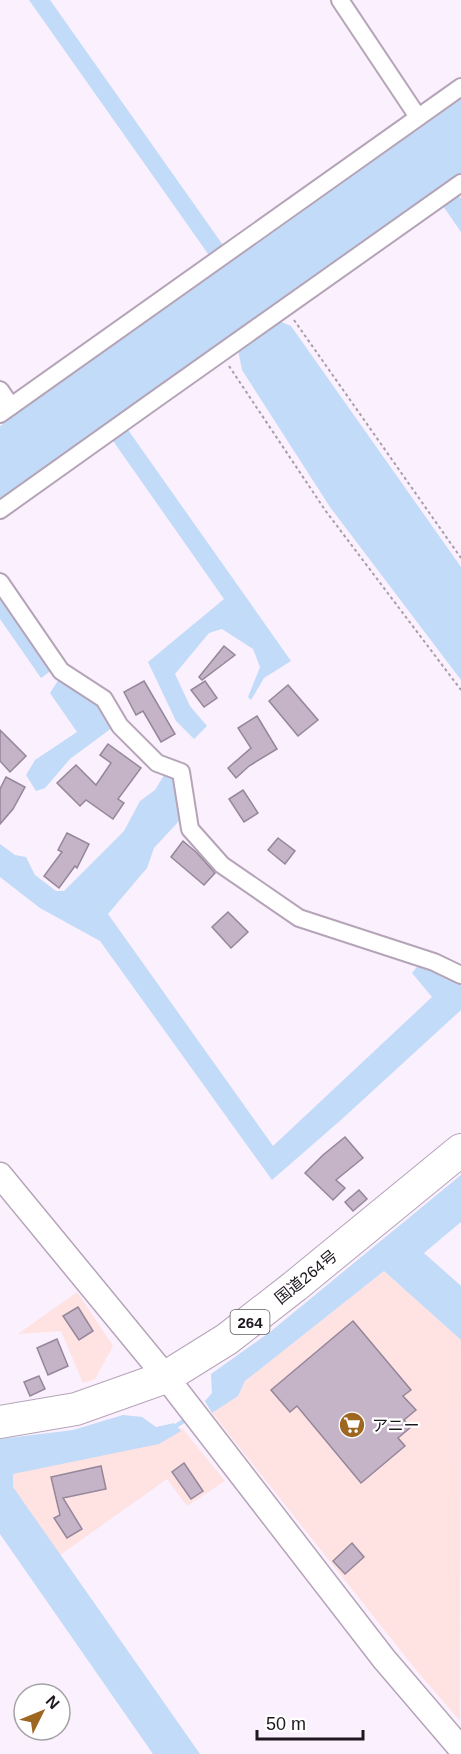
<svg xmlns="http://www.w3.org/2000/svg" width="461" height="1754" font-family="Arial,'Noto Sans JP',sans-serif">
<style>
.commercial{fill:#fee3e2}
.water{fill:#c2dbf8}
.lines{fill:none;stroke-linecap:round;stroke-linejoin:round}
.stream{stroke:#c2dbf8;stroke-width:4.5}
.building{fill:#c5b3c8;stroke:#96869a;stroke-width:1.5}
.street-casing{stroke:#b5a4b8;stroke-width:20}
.secondary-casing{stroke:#b5a4b8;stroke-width:27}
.highway-casing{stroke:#b5a4b8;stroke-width:34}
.path{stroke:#a79ea9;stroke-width:2;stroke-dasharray:3 3;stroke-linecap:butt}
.street{stroke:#fff;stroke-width:16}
.secondary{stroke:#fff;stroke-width:24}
.highway{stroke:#fff;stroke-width:32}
.labels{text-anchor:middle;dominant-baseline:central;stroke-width:4.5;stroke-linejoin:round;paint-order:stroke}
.shield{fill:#fff;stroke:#625d62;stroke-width:1.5}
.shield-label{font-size:15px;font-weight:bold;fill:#1e171f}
.street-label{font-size:16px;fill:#1e171f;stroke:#fff}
.poi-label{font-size:16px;fill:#1e171f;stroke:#fff;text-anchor:start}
</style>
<rect width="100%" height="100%" fill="#fbf0fe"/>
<!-- commercial -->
<g class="commercial">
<polygon points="384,1271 461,1340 460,1721 417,1671 212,1413 238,1396 245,1381"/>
<polygon points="77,1292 113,1346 95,1379 83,1383 61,1331 18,1334"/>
<polygon points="182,1428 225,1481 187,1506 167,1479 39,1570 0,1467"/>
</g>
<!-- water -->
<g class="water">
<polygon points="29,0 50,0 225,248 211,258"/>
<polygon points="461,99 461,173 258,317 279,321 291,326 461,567 461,680 330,507 242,370 238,350 241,330 0,500 0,426"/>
<polygon points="459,196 461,199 461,232 443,206"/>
<polygon points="126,427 291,661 264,678 251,700 248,697 260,667 253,649 222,629 209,633 175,674 190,706 207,726 194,739 176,721 148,662 224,599 111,438"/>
<polygon points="0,595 52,670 41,678 0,619"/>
<polygon points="59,679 99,702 113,727 70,759 45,788 36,791 26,775 35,760 77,732 50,693"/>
<polygon points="166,772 176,778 181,792 179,821 154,848 147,868 108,914 273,1146 432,997 412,973 420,963 461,981 461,1010 342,1119 272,1180 100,941 40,908 0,877 0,844 15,855 26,857 35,875 56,891 64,891 124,831 140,801 155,790"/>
<polygon points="461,1175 461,1222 424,1253 461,1286 461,1340 384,1271 245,1381 238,1396 212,1413 205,1401 212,1393 211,1374 270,1332"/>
<polygon points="123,1415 142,1417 156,1427 174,1423 181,1431 159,1444 13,1474 13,1487 200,1754 153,1754 0,1534 0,1439 73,1430"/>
</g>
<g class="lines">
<!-- stream -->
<polyline class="stream" points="173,1428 188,1418"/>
</g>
<!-- building -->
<g class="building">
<polygon points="224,646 235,655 202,680 199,677"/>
<polygon points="144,681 175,734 161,742 143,711 136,715 124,692"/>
<polygon points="205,681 217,698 204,707 191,690"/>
<polygon points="288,685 318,720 298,736 269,701"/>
<polygon points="257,716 277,749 249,766 236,778 228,768 251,748 238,728"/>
<polygon points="0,730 26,756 10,772 0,761"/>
<polygon points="108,744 141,768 118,799 124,803 113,819 86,800 80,806 57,783 76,765 96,785 111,763 100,755"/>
<polygon points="6,777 25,787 13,809 0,824 0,789"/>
<polygon points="243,790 258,813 244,822 229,799"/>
<polygon points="67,833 89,844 77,868 75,866 59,888 44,876 62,852 58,850"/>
<polygon points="278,838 295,851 285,864 268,850"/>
<polygon points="183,841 197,853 215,873 204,885 171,857"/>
<polygon points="228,912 248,932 231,948 212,927"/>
<polygon points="345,1137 363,1158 336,1180 345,1188 333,1200 305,1173 323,1155"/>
<polygon points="359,1190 367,1199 353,1211 345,1202"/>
<polygon points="78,1307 93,1331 79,1340 63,1316"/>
<polygon points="353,1321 411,1390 403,1396 416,1410 404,1420 411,1427 398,1438 405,1446 361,1483 297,1406 290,1412 271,1390"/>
<polygon points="57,1339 68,1366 48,1375 37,1348"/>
<polygon points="39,1376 45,1389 30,1396 24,1382"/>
<polygon points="184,1463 203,1491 191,1499 172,1472"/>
<polygon points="101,1466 106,1489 63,1498 82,1529 67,1538 54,1518 60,1515 51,1477"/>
<polygon points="352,1543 364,1557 345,1574 333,1561"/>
</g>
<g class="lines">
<!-- street casing -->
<g class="street-casing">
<g id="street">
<polyline points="340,0 418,117"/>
<polyline points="0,390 11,406"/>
<polyline points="0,414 461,87"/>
<path d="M 0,510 C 153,400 307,293 461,183"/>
<polyline points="0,582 61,671 104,699 120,726 157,763 181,772 190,829 222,865 299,918 434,962 461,975"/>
</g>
</g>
<!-- secondary casing -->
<g class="secondary-casing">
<polyline id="secondary" points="0,1175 166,1377 384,1659 461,1749"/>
</g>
<!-- highway casing -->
<g class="highway-casing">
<polyline id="highway" points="0,1422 76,1409 166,1377 227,1339 295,1286 461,1150"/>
</g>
<!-- path -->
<g class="path">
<polyline points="294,320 461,558"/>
<polyline points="229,366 325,510 461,690"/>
</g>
<!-- street -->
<use href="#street" class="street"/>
<!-- secondary -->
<use href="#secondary" class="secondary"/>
<!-- highway -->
<use href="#highway" class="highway"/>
</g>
<!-- icons -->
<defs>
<g id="supermarket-disc" transform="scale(1.35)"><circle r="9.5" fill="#9d6621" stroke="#fff"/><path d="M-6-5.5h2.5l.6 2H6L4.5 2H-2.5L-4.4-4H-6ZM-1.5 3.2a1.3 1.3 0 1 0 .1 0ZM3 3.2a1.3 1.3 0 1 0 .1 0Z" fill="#fff"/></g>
</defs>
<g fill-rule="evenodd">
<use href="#supermarket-disc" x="352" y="1425"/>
</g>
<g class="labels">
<!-- shield labels -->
<rect class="shield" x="230.5" y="1310" width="39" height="24" rx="4.5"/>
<g class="shield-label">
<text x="250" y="1322">264</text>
</g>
<!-- street labels -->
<g class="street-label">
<text transform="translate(306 1277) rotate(-39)">国道264号</text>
</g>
<!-- poi labels -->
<g class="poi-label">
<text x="372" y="1425">アニー</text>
</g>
</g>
<!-- north arrow -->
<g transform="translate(42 1712) rotate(47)"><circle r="28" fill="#ffffff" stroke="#a5a2a5" stroke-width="1.5"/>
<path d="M0-4.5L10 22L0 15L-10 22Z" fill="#9d6621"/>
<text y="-9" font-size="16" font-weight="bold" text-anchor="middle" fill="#1e171f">N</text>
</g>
<!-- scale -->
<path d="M257 1730v9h106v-9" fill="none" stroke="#1e171f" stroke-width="3"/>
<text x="266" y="1730" font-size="18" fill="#1e171f" stroke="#ffffff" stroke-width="4.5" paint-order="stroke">50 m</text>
</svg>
